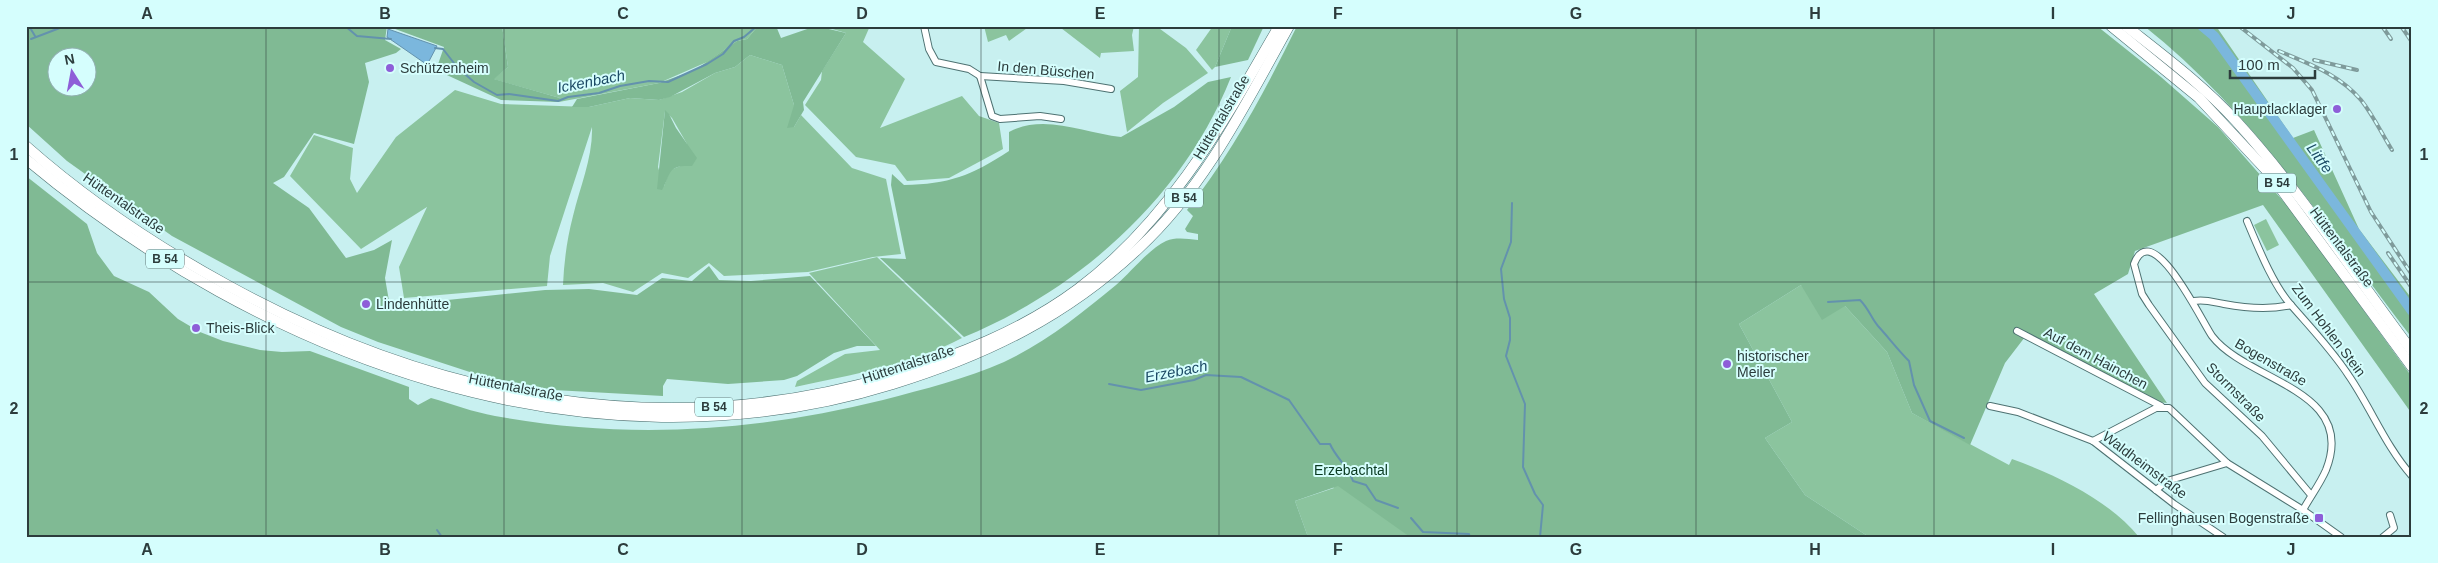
<svg xmlns="http://www.w3.org/2000/svg" width="2438" height="563" font-family="Arial,sans-serif">
<style>
.green{fill:#8bc49e;fill-rule:evenodd}
.forest{fill:#80ba94;fill-rule:evenodd}
.water{fill:#7bb7dd;stroke:#6392ad}
.lines{fill:none;stroke-linecap:round;stroke-linejoin:round}
.stream{stroke:#6392ad;stroke-width:2}
.river{stroke:#7bb7dd;stroke-width:10}
.minor-casing{stroke:#4e7272;stroke-width:8}
.highway-casing{stroke:#4e7272;stroke-width:11}
.minor{stroke:#fff;stroke-width:6}
.highway{stroke:#fff;stroke-width:10}
.rail-casing{stroke:#7f9b9b;stroke-width:4}
.rail{stroke:#d5fefd;stroke-width:2;stroke-dasharray:5.5;stroke-linecap:butt}
.grid{fill:none;stroke:#2c3c3c;stroke-width:1;stroke-opacity:0.55}
.poi-dot{fill:#8e5ed8;stroke:#d5fefd;stroke-width:2}
.labels{text-anchor:middle;dominant-baseline:central;stroke-width:4;stroke-linejoin:round;paint-order:stroke}
.shield{fill:#d5fefd;stroke:#5f7676;stroke-width:1}
.shield-label{font-size:12px;font-weight:bold;fill:#2c3c3c}
.poi-label{font-size:14px;fill:#2c3c3c;stroke:#d5fefd;text-anchor:start}
.street-label{font-size:14px;fill:#2c3c3c;stroke:#d5fefd}
.park-label{font-size:14px;fill:#08381f;stroke:#d5fefd}
.water-label{font-size:15px;font-style:italic;fill:#1c4a65;stroke:#d5fefd}
.neatline{fill:none;stroke:#2c3c3c;stroke-width:2}
.grid-label{font-size:16px;text-anchor:middle;font-weight:bold;fill:#2c3c3c}
</style>
<rect width="100%" height="100%" fill="#c8f0f0"/>
<!-- green -->
<g class="green">
<polygon points="502,26 758,26 747,39 737,41 707,62 659,83 559,102 560,98 493,79 508,67"/>
<polygon points="822,26 870,26 863,42 905,79 880,128 962,96 979,116 999,123 1003,149 949,178 907,181 895,165 856,157 805,105 821,80 822,71 846,33"/>
<polygon points="984,26 1030,26 1009,41 1006,35 988,42"/>
<polygon points="1062,26 1134,26 1132,35 1134,51 1101,53 1100,58 1061,28"/>
<polygon points="1139,26 1156,26 1186,48 1208,73 1163,103 1127,132 1120,91 1138,77"/>
<polygon points="1213,26 1232,26 1215,67 1212,70 1196,50"/>
<path d="M 750,55 L 782,65 L 794,105 L 794,127 L 801,115 L 852,168 L 886,179 L 901,254 L 873,257 L 808,272 L 724,276 L 709,263 L 688,278 L 662,273 L 633,292 L 603,283 L 563,285 C 564,262 567,239 573,216 C 580,187 593,157 592,127 L 550,256 L 547,286 L 404,298 L 399,267 L 427,207 L 361,249 L 290,176 L 314,135 L 353,148 L 350,179 L 357,193 L 396,137 L 455,90 L 501,104 L 589,107 L 630,98 L 659,100 L 682,92 L 715,73 L 735,67 ZM 665,111 L 672,118 L 687,144 L 683,165 L 670,170 L 664,186 L 658,167 Z"/>
<polygon points="2266,219 2279,245 2267,251 2254,225"/>
<path d="M 877,257 L 962,338 C 912,365 850,375 795,387 L 797,381 L 845,354 L 880,350 L 809,273 Z"/>
<path d="M 1801,285 L 1845,306 L 1887,352 L 1912,413 L 2009,465 L 2012,459 C 2056,475 2109,500 2139,537 L 1869,537 L 1805,495 L 1765,438 L 1792,422 L 1739,324 Z"/>
<polygon points="1301,452 1531,537 1308,537 1295,501 1334,488"/>
</g>
<!-- forest -->
<g class="forest">
<path d="M 26,26 L 502,26 L 508,67 L 494,79 L 560,98 L 559,102 L 501,100 L 436,70 L 444,47 L 387,26 L 385,40 L 401,49 L 396,53 L 365,63 L 369,82 L 354,144 L 314,133 L 284,177 L 273,183 L 309,208 L 346,258 L 374,250 L 392,240 L 385,278 L 389,301 L 409,304 L 545,290 L 589,289 L 637,295 L 662,278 L 692,281 L 709,266 L 719,280 L 751,281 L 810,276 L 876,346 L 857,346 L 834,353 L 797,376 L 784,380 L 728,384 L 667,379 L 663,386 L 663,396 L 554,390 L 482,376 L 378,342 L 341,327 L 172,236 L 67,161 L 26,124 ZM 58,58 L 88,58 L 88,88 L 58,88 Z"/>
<polygon points="758,26 776,26 781,38 816,26 846,33 803,102 804,110 794,127 787,128 794,105 782,65 750,55 735,67 715,73 670,97 659,100 630,98 589,107 572,107 577,99 659,83 695,70 737,41 747,39"/>
<polygon points="1232,26 1264,26 1248,60 1215,67"/>
<path d="M 1297,26 L 2097,26 L 2161,77 L 2218,127 L 2291,210 L 2412,377 L 2412,414 L 2263,205 L 2135,251 L 2128,274 L 2094,294 L 2167,403 L 2159,402 L 2131,390 L 2028,333 L 2005,363 L 1970,445 L 1912,413 L 1887,352 L 1845,306 L 1822,320 L 1801,285 L 1739,324 L 1792,422 L 1765,438 L 1805,495 L 1869,537 L 1410,537 L 1338,486 L 1295,501 L 1308,537 L 26,537 L 26,176 L 87,224 L 97,253 L 114,276 L 149,292 L 178,319 L 200,332 L 223,341 L 260,350 L 282,352 L 310,351 L 409,387 L 409,399 L 418,405 L 431,398 C 452,404 473,412 495,416 C 626,440 754,432 883,400 C 924,389 966,379 1004,362 C 1045,343 1082,313 1116,285 C 1131,272 1149,249 1166,241 C 1176,237 1187,239 1198,240 L 1198,234 L 1187,232 L 1185,229 L 1193,216 L 1187,210 C 1232,153 1265,91 1297,26 Z"/>
<path d="M 2144,26 L 2216,26 L 2293,138 L 2314,130 L 2359,229 L 2412,299 L 2412,338 C 2328,229 2253,112 2144,26 Z"/>
<path d="M 1231,77 C 1184,196 1080,289 964,337 L 880,258 L 906,259 L 891,185 L 892,174 L 904,185 C 949,184 971,176 1009,151 L 1009,132 C 1044,113 1084,133 1121,137 L 1174,107 L 1208,82 Z"/>
<path d="M 665,110 L 669,114 L 676,128 L 697,158 L 692,166 C 667,165 672,172 662,190 L 657,189 Z"/>
</g>
<!-- water -->
<polygon class="water" points="388,29 437,46 428,63 426,64 387,37"/>
<g class="lines">
<!-- stream -->
<g class="stream">
<polyline points="29,26 35,36"/>
<polyline points="345,26 357,36 391,39"/>
<polyline points="31,39 65,26"/>
<polyline points="435,48 443,49 457,67 474,82 497,95 509,94 558,101 568,97 599,93 620,86 649,81 668,82 707,64 723,54 734,41 744,37 757,26"/>
<polyline points="1512,203 1511,242 1501,269 1504,299 1510,318 1510,340 1506,356 1525,404 1523,467 1535,494 1543,505 1540,537"/>
<path d="M 1828,302 L 1860,300 C 1869,309 1871,318 1878,326 C 1889,338 1898,350 1909,361 L 1914,385 L 1930,421 L 1964,438"/>
<path d="M 1109,384 L 1141,390 L 1194,380 L 1206,375 L 1241,377 L 1289,400 L 1320,444 L 1330,444 C 1336,458 1348,466 1353,481 L 1366,485 L 1376,500 L 1398,508"/>
<polyline points="1411,518 1423,532 1469,534 1470,537"/>
<polyline points="437,530 442,537"/>
</g>
<!-- river -->
<polyline class="river" points="2202,26 2214,36 2412,311"/>
<!-- minor casing -->
<g class="minor-casing">
<g id="minor">
<polyline points="924,26 929,49 936,62 969,69 980,76 992,116 1000,119 1040,116 1061,119"/>
<polyline points="980,76 1064,81 1111,89"/>
<path d="M 2247,221 C 2258,247 2273,285 2291,305 C 2311,328 2332,350 2349,376 C 2371,408 2386,447 2412,476"/>
<path d="M 2194,301 C 2205,299 2213,302 2224,304 C 2245,308 2270,310 2291,305"/>
<polyline points="2017,331 2161,406"/>
<polyline points="1990,406 2018,412 2093,441 2174,504 2223,537"/>
<polyline points="2093,441 2156,408 2169,408 2227,463 2303,510 2341,537"/>
<polyline points="2156,490 2167,481 2227,463"/>
<path d="M 2303,510 C 2310,497 2320,484 2326,470 C 2358,389 2247,382 2212,336 C 2203,324 2152,215 2134,264 L 2142,294 L 2149,305 L 2205,383 L 2262,436 L 2311,495"/>
<polyline points="2383,537 2394,528 2390,515"/>
</g>
</g>
<!-- highway casing -->
<g class="highway-casing">
<g id="highway">
<polyline points="2111,26 2199,98 2270,174 2412,367"/>
<path d="M 2126,26 C 2164,56 2203,85 2236,121 C 2301,192 2354,274 2412,351"/>
<path d="M 26,146 C 87,200 156,246 227,285 C 434,399 661,444 891,376 C 957,356 1023,330 1078,289 C 1170,220 1223,123 1279,26"/>
<path d="M 26,159 C 264,358 586,479 893,384 C 987,355 1067,316 1139,248 C 1205,187 1246,103 1289,26"/>
</g>
</g>
<!-- minor -->
<use href="#minor" class="minor"/>
<!-- highway -->
<use href="#highway" class="highway"/>
<!-- rail casing -->
<g class="rail-casing">
<g id="rail">
<polyline points="2239,26 2293,68 2312,90 2371,212 2412,275"/>
<polyline points="2382,26 2391,39"/>
<polyline points="2401,26 2412,42"/>
<path d="M 2279,51 C 2309,64 2339,74 2361,100 C 2373,115 2382,134 2392,150"/>
<polyline points="2314,60 2357,70"/>
<polyline points="2388,253 2412,288"/>
</g>
</g>
<!-- rail -->
<use href="#rail" class="rail"/>
</g>
<!-- grid -->
<path class="grid" d="M 266,26 L 266,537M 504,26 L 504,537M 742,26 L 742,537M 981,26 L 981,537M 1219,26 L 1219,537M 1457,26 L 1457,537M 1696,26 L 1696,537M 1934,26 L 1934,537M 2172,26 L 2172,537M 26,282 L 2412,282"/>
<!-- markers -->
<g class="poi-dot">
<circle cx="390" cy="68" r="5"/>
<circle cx="2337" cy="109" r="5"/>
<circle cx="366" cy="304" r="5"/>
<circle cx="196" cy="328" r="5"/>
<circle cx="1727" cy="364" r="5"/>
<rect x="2314" y="513" width="10" height="10" rx="2.5"/>
</g>
<g class="labels">
<!-- shield labels -->
<g class="shield">
<rect x="2258" y="173.5" width="38" height="19" rx="4"/>
<rect x="1165" y="188.5" width="38" height="19" rx="4"/>
<rect x="146" y="249.5" width="38" height="19" rx="4"/>
<rect x="695" y="397.5" width="38" height="19" rx="4"/>
</g>
<g class="shield-label">
<text x="2277" y="183">B 54</text>
<text x="1184" y="198">B 54</text>
<text x="165" y="259">B 54</text>
<text x="714" y="407">B 54</text>
</g>
<!-- poi labels -->
<g class="poi-label">
<text x="400" y="68">Schützenheim</text>
<text x="2327" y="109" text-anchor="end">Hauptlacklager</text>
<text x="376" y="304">Lindenhütte</text>
<text x="206" y="328">Theis-Blick</text>
<text x="1737" y="356">historischer<tspan x="1737" dy="16">Meiler</tspan></text>
<text x="2309" y="518" text-anchor="end">Fellinghausen Bogenstraße</text>
</g>
<!-- street labels -->
<g class="street-label">
<text transform="translate(1046 70) rotate(5)">In den Büschen</text>
<text transform="translate(1221 117) rotate(-59)">Hüttentalstraße</text>
<text transform="translate(124 203) rotate(35)">Hüttentalstraße</text>
<text transform="translate(2342 247) rotate(53)">Hüttentalstraße</text>
<text transform="translate(2329 330) rotate(53)">Zum Hohlen Stein</text>
<text transform="translate(2096 358) rotate(28)">Auf dem Hainchen</text>
<text transform="translate(2271 362) rotate(30)">Bogenstraße</text>
<text transform="translate(908 364) rotate(-18)">Hüttentalstraße</text>
<text transform="translate(516 387) rotate(11)">Hüttentalstraße</text>
<text transform="translate(2236 392) rotate(45)">Stormstraße</text>
<text transform="translate(2145 465) rotate(37)">Waldheimstraße</text>
</g>
<!-- park labels -->
<g class="park-label">
<text x="1351" y="470">Erzebachtal</text>
</g>
<!-- water labels -->
<g class="water-label">
<text transform="translate(591 81) rotate(-11)">Ickenbach</text>
<text transform="translate(2320 158) rotate(54)">Littfe</text>
<text transform="translate(1176 371) rotate(-11)">Erzebach</text>
</g>
</g>
<!-- border -->
<rect width="2438" height="563" fill="none" stroke="#d5fefd" stroke-width="55"/>
<!-- north arrow -->
<g transform="translate(72 72) rotate(349)"><circle r="24" fill="#d5fefd" stroke="#91b0b0"/>
<path d="M0-4L9 19L0 12L-9 19Z" fill="#8e5ed8"/>
<text y="-8" font-size="14" font-weight="bold" text-anchor="middle" fill="#2c3c3c">N</text>
</g>
<!-- scale -->
<path d="M2230 70v8h85v-8" fill="none" stroke="#2c3c3c" stroke-width="2.5"/>
<text x="2238" y="70" font-size="15" fill="#2c3c3c" stroke="#d5fefd" stroke-width="4" paint-order="stroke">100 m</text>
<rect x="28" y="28" width="2382" height="508" class="neatline"/>
<g class="grid-label">
<text x="147" y="19">A</text>
<text x="385" y="19">B</text>
<text x="623" y="19">C</text>
<text x="862" y="19">D</text>
<text x="1100" y="19">E</text>
<text x="1338" y="19">F</text>
<text x="1576" y="19">G</text>
<text x="1815" y="19">H</text>
<text x="2053" y="19">I</text>
<text x="2291" y="19">J</text>
<text x="14" y="160">1</text>
<text x="2424" y="160">1</text>
<text x="14" y="414">2</text>
<text x="2424" y="414">2</text>
<text x="147" y="555">A</text>
<text x="385" y="555">B</text>
<text x="623" y="555">C</text>
<text x="862" y="555">D</text>
<text x="1100" y="555">E</text>
<text x="1338" y="555">F</text>
<text x="1576" y="555">G</text>
<text x="1815" y="555">H</text>
<text x="2053" y="555">I</text>
<text x="2291" y="555">J</text>
</g>
</svg>
